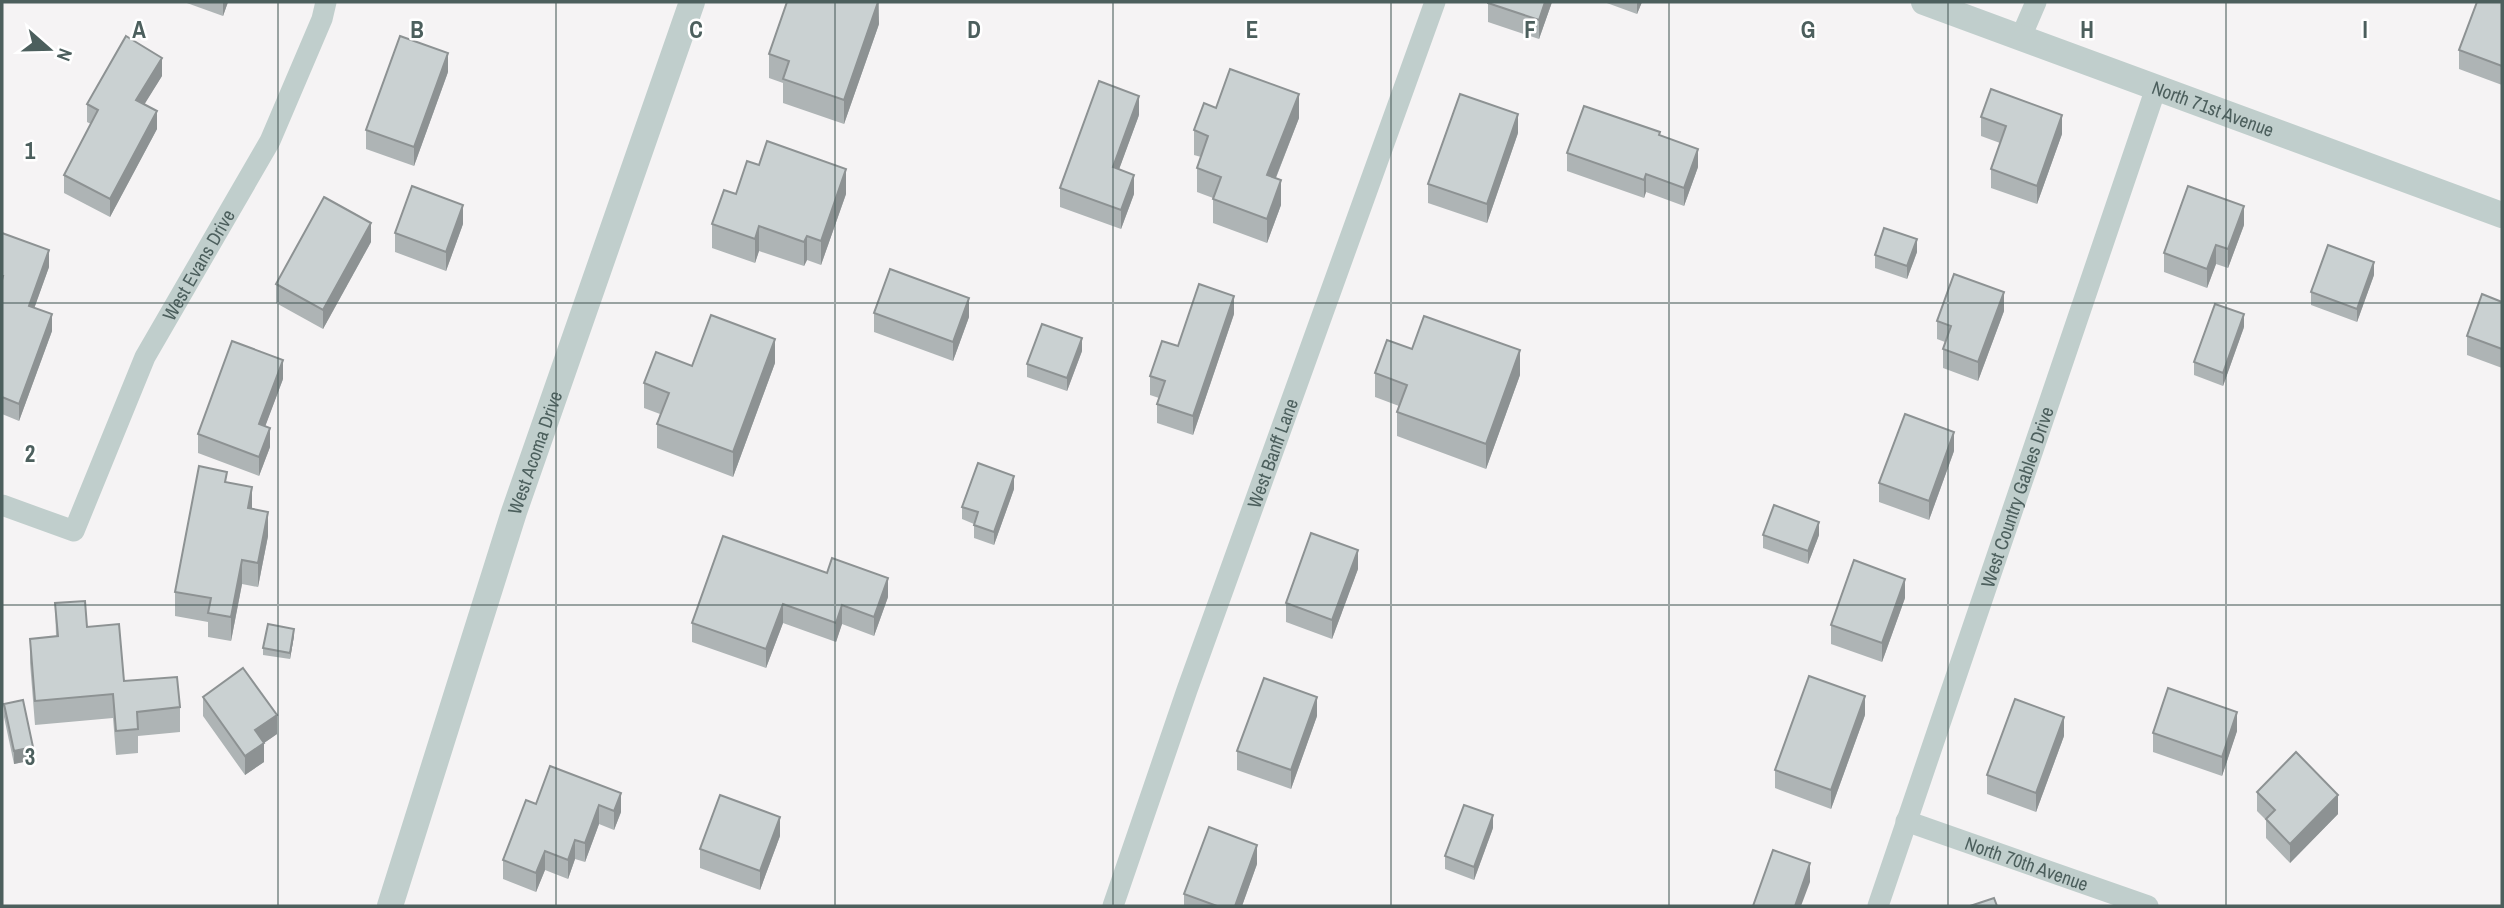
<svg xmlns="http://www.w3.org/2000/svg" width="2504" height="908" font-family="'Archivo Narrow',sans-serif">
<style>
.lines{fill:none;stroke-linecap:round;stroke-linejoin:round}
.minor{stroke:#c0cecc;stroke-width:21}
.tertiary{stroke:#c0cecc;stroke-width:26}
.wall{fill:#aeb4b5}
.shaded-wall{fill:#8d9293}
.building{fill:#cad1d2;stroke:#8d9293;stroke-width:2}
.grid{fill:none;stroke:#4c5f5d;stroke-width:2;stroke-opacity:0.55}
.labels{text-anchor:middle;dominant-baseline:central;stroke-width:5;stroke-linejoin:round;paint-order:stroke}
.street-label{font-size:19px;fill:#4c5f5d;stroke:#fff}
.grid-label{font-size:23px;text-anchor:middle;font-weight:bold;fill:#4c5f5d;stroke:#fff;stroke-width:5;stroke-linejoin:round;paint-order:stroke}
</style>
<rect width="100%" height="100%" fill="#f5f3f4"/>
<g class="lines">
<!-- minor -->
<g class="minor">
<polyline points="2021,37 2036,2"/>
<path id="s1" d="M 2,505 L 74,531 L 145,357 L 270,141 L 322,19 L 326,2"/>
<path id="s2" d="M 1906,821 L 2148,906"/>
<path id="s3" d="M 1113,906 L 1187,690 L 1435,2"/>
<path id="s4" d="M 1878,906 L 2156,88"/>
</g>
<!-- tertiary -->
<g class="tertiary">
<path id="s5" d="M 1924,2 L 2502,215"/>
<path id="s6" d="M 390,906 L 514,512 L 692,2"/>
</g>
</g>
<!-- wall -->
<g class="wall">
<polygon points="184,2 228,2 223,16"/>
<polygon points="879,2 879,24 844,124 783,103 783,83 769,78 769,54"/>
<polygon points="1488,2 1552,2 1539,39 1488,22"/>
<polygon points="1604,2 1642,2 1637,14"/>
<polygon points="2502,2 2502,85 2459,69 2459,50"/>
<polygon points="448,72 414,166 366,149 366,130"/>
<polygon points="162,76 144,104 157,129 110,217 64,193 64,175 91,124 87,122 87,104"/>
<polygon points="1216,108 1299,118 1276,178 1281,205 1267,243 1213,223 1213,198 1197,192 1197,168 1201,157 1194,155 1194,130"/>
<polygon points="1139,115 1119,169 1134,194 1121,229 1060,207 1060,188"/>
<polygon points="1981,117 2062,134 2037,204 1991,188 1991,169 2000,143 1981,136"/>
<polygon points="1518,133 1487,223 1428,203 1428,184"/>
<polygon points="1660,135 1698,167 1684,206 1646,192 1644,198 1567,171 1567,153"/>
<polygon points="736,194 846,194 821,265 807,260 804,266 759,251 755,263 712,248 712,224"/>
<polygon points="463,224 446,271 395,252 395,233"/>
<polygon points="2244,225 2228,268 2216,264 2207,288 2164,272 2164,253"/>
<polygon points="2,233 49,267 34,308 52,331 19,421 2,414"/>
<polygon points="371,242 323,329 276,303 276,284"/>
<polygon points="1917,252 1907,279 1875,268 1875,255"/>
<polygon points="2374,275 2357,322 2311,305 2311,292"/>
<polygon points="2502,302 2502,368 2467,355 2467,336"/>
<polygon points="2004,311 1978,381 1943,368 1943,349 1945,342 1937,339 1937,321"/>
<polygon points="874,313 969,317 953,361 874,332"/>
<polygon points="1234,314 1193,435 1157,423 1157,404 1159,398 1150,395 1150,376 1178,346"/>
<polygon points="2244,327 2223,386 2194,375 2194,362"/>
<polygon points="1412,349 1520,375 1486,469 1397,436 1397,412 1399,406 1375,397 1375,373"/>
<polygon points="1082,351 1067,391 1027,377 1027,364"/>
<polygon points="775,363 733,477 657,448 657,424 660,414 644,408 644,383"/>
<polygon points="283,379 265,426 270,447 259,476 198,453 198,434"/>
<polygon points="1954,451 1929,520 1879,502 1879,483"/>
<polygon points="227,483 252,509 268,536 258,587 242,584 231,641 208,637 208,622 175,616 175,592"/>
<polygon points="1014,489 994,545 974,538 974,524 962,519 962,507"/>
<polygon points="1763,535 1819,535 1808,564 1763,548"/>
<polygon points="723,536 888,597 874,636 842,624 836,642 783,623 766,668 692,642 692,623"/>
<polygon points="1358,569 1332,639 1286,622 1286,603"/>
<polygon points="1905,598 1882,662 1831,644 1831,625"/>
<polygon points="55,603 87,627 124,681 180,707 180,732 138,736 138,753 116,755 113,718 35,725 30,663 30,639 56,636"/>
<polygon points="294,636 290,659 263,655 263,648"/>
<polygon points="203,697 277,734 264,743 264,762 245,775 203,716"/>
<polygon points="4,704 33,760 14,764 4,717"/>
<polygon points="1865,715 1831,809 1775,788 1775,770"/>
<polygon points="1317,716 1291,789 1237,770 1237,751"/>
<polygon points="2237,731 2222,776 2153,752 2153,733"/>
<polygon points="2064,736 2036,812 1987,794 1987,775"/>
<polygon points="550,766 621,812 614,830 599,824 585,862 575,859 568,879 545,870 536,892 503,879 503,860 536,804"/>
<polygon points="2257,792 2338,814 2290,863 2266,838 2266,820 2257,811"/>
<polygon points="1493,828 1474,880 1445,869 1445,856"/>
<polygon points="780,836 760,890 700,868 700,849"/>
<polygon points="1257,864 1242,906 1184,906 1184,894"/>
</g>
<!-- shaded-wall -->
<g class="shaded-wall">
<polygon points="223,2 228,2 223,16"/>
<polygon points="878,2 879,24 844,124 844,100"/>
<polygon points="1545,2 1552,2 1539,39 1539,20"/>
<polygon points="1637,2 1642,2 1637,14"/>
<polygon points="448,53 448,72 414,166 414,147"/>
<polygon points="162,58 162,76 136,118 136,100"/>
<polygon points="1299,94 1299,118 1267,200 1267,175"/>
<polygon points="1139,96 1139,115 1113,186 1113,167"/>
<polygon points="157,111 157,129 110,217 110,199"/>
<polygon points="1518,114 1518,133 1487,223 1487,204"/>
<polygon points="2062,115 2062,134 2037,204 2037,186"/>
<polygon points="1698,149 1698,167 1684,206 1684,188"/>
<polygon points="846,169 846,194 821,265 821,241"/>
<polygon points="1646,174 1646,192 1644,198 1644,180"/>
<polygon points="1134,175 1134,194 1121,229 1121,210"/>
<polygon points="1281,180 1281,205 1267,243 1267,219"/>
<polygon points="463,205 463,224 446,271 446,252"/>
<polygon points="2244,206 2244,225 2228,268 2228,249"/>
<polygon points="371,223 371,242 323,329 323,310"/>
<polygon points="759,226 759,251 755,263 755,239"/>
<polygon points="807,236 807,260 804,266 804,242"/>
<polygon points="1917,239 1917,252 1907,279 1907,266"/>
<polygon points="2216,245 2216,264 2207,288 2207,269"/>
<polygon points="49,250 49,267 29,323 29,306"/>
<polygon points="2374,262 2374,275 2357,322 2357,309"/>
<polygon points="2004,292 2004,311 1978,381 1978,362"/>
<polygon points="1234,296 1234,314 1193,435 1193,416"/>
<polygon points="969,298 969,317 953,361 953,342"/>
<polygon points="52,314 52,331 19,421 19,404"/>
<polygon points="2244,314 2244,327 2223,386 2223,373"/>
<polygon points="1082,338 1082,351 1067,391 1067,378"/>
<polygon points="775,339 775,363 733,477 733,452"/>
<polygon points="1520,350 1520,375 1486,469 1486,444"/>
<polygon points="283,360 283,379 259,443 259,424"/>
<polygon points="270,428 270,447 259,476 259,457"/>
<polygon points="1954,432 1954,451 1929,520 1929,501"/>
<polygon points="1014,476 1014,489 994,545 994,532"/>
<polygon points="252,487 252,511 248,508"/>
<polygon points="268,512 268,536 258,587 258,563"/>
<polygon points="1819,522 1819,535 1808,564 1808,551"/>
<polygon points="1358,550 1358,569 1332,639 1332,620"/>
<polygon points="242,560 242,584 231,641 231,617"/>
<polygon points="888,578 888,597 874,636 874,617"/>
<polygon points="1905,579 1905,598 1882,662 1882,643"/>
<polygon points="783,604 783,623 766,668 766,649"/>
<polygon points="842,605 842,624 836,642 836,623"/>
<polygon points="294,629 294,636 290,659 290,653"/>
<polygon points="1865,696 1865,715 1831,809 1831,790"/>
<polygon points="1317,697 1317,716 1291,789 1291,770"/>
<polygon points="2237,712 2237,731 2222,776 2222,757"/>
<polygon points="277,715 277,734 264,743 264,762 245,775 245,756 255,730"/>
<polygon points="2064,717 2064,736 2036,812 2036,793"/>
<polygon points="33,747 33,760 14,764 14,751"/>
<polygon points="621,793 621,812 614,830 614,811"/>
<polygon points="2338,795 2338,814 2290,863 2290,844"/>
<polygon points="599,805 599,824 585,862 585,843"/>
<polygon points="1493,815 1493,828 1474,880 1474,867"/>
<polygon points="780,817 780,836 760,890 760,871"/>
<polygon points="575,840 575,859 568,879 568,860"/>
<polygon points="1257,845 1257,864 1242,906 1235,906"/>
<polygon points="545,851 545,870 536,892 536,873"/>
<polygon points="1810,863 1810,882 1801,906 1795,906"/>
</g>
<!-- building -->
<g class="building">
<polygon points="787,2 878,2 844,100 783,79 789,61 769,54"/>
<polygon points="1488,2 1545,2 1539,20 1488,3"/>
<polygon points="2477,2 2502,2 2502,66 2459,50"/>
<polygon points="126,36 162,58 136,100 157,111 110,199 64,175 98,110 87,104"/>
<polygon points="400,36 448,53 414,147 366,130"/>
<polygon points="1230,69 1299,94 1267,175 1281,180 1267,219 1213,199 1221,177 1197,168 1208,136 1194,130 1204,103 1216,108"/>
<polygon points="1099,81 1139,96 1113,167 1134,175 1121,210 1060,188"/>
<polygon points="1991,89 2062,115 2037,186 1991,169 2006,126 1981,117"/>
<polygon points="1460,94 1518,114 1487,204 1428,184"/>
<polygon points="1584,106 1660,132 1659,135 1698,149 1684,188 1646,174 1644,180 1567,153"/>
<polygon points="767,141 846,169 821,241 807,236 804,242 759,226 755,239 712,224 724,190 736,194 747,161 759,165"/>
<polygon points="412,186 463,205 446,252 395,233"/>
<polygon points="2188,186 2244,206 2228,249 2216,245 2207,269 2164,253"/>
<polygon points="324,197 371,223 323,310 276,284"/>
<polygon points="1884,228 1917,239 1907,266 1875,255"/>
<polygon points="2,233 49,250 29,306 52,314 19,404 2,397 2,280 3,276 2,276"/>
<polygon points="2328,245 2374,262 2357,309 2311,292"/>
<polygon points="890,269 969,298 953,342 874,313"/>
<polygon points="1954,274 2004,292 1978,362 1943,349 1951,326 1937,321"/>
<polygon points="1199,284 1234,296 1193,416 1157,404 1165,381 1150,376 1162,341 1178,346"/>
<polygon points="2482,294 2502,302 2502,349 2467,336"/>
<polygon points="2215,304 2244,314 2223,373 2194,362"/>
<polygon points="711,315 775,339 733,452 657,424 669,393 644,383 656,352 692,366"/>
<polygon points="1424,316 1520,350 1486,444 1397,412 1407,385 1375,373 1387,340 1412,349"/>
<polygon points="1042,324 1082,338 1067,378 1027,364"/>
<polygon points="232,341 283,360 259,424 270,428 259,457 198,434"/>
<polygon points="1905,414 1954,432 1929,501 1879,483"/>
<polygon points="978,463 1014,476 994,532 974,525 978,512 962,507"/>
<polygon points="199,466 227,472 225,482 252,487 248,508 268,512 258,563 242,560 231,617 208,613 211,598 175,592"/>
<polygon points="1774,505 1819,522 1808,551 1763,535"/>
<polygon points="1311,533 1358,550 1332,620 1286,603"/>
<polygon points="723,536 827,573 832,558 888,578 874,617 842,605 836,623 783,604 766,649 692,623"/>
<polygon points="1854,560 1905,579 1882,643 1831,625"/>
<polygon points="85,601 87,627 119,624 124,681 177,677 180,707 137,712 138,729 116,731 113,694 35,701 30,639 58,636 55,603"/>
<polygon points="268,624 294,629 290,653 263,648"/>
<polygon points="243,668 277,715 255,730 264,743 245,756 203,697"/>
<polygon points="1809,676 1865,696 1831,790 1775,770"/>
<polygon points="1264,678 1317,697 1291,770 1237,751"/>
<polygon points="2168,688 2237,712 2222,757 2153,733"/>
<polygon points="2015,699 2064,717 2036,793 1987,775"/>
<polygon points="23,700 33,747 14,751 4,704"/>
<polygon points="2296,752 2338,795 2290,844 2266,819 2275,810 2257,792"/>
<polygon points="550,766 621,793 614,811 599,805 585,843 575,840 568,860 545,851 536,873 503,860 526,800 536,804"/>
<polygon points="720,795 780,817 760,871 700,849"/>
<polygon points="1464,805 1493,815 1474,867 1445,856"/>
<polygon points="1209,827 1257,845 1235,906 1217,906 1184,894"/>
<polygon points="1773,850 1810,863 1795,906 1753,906"/>
<polygon points="1994,898 1997,906 1970,906"/>
</g>
<!-- grid -->
<path class="grid" d="M 278,2 L 278,906M 556,2 L 556,906M 835,2 L 835,906M 1113,2 L 1113,906M 1391,2 L 1391,906M 1669,2 L 1669,906M 1948,2 L 1948,906M 2226,2 L 2226,906M 2,303 L 2502,303M 2,605 L 2502,605"/>
<g class="labels">
<!-- street labels -->
<g class="street-label">
<text stroke="none"><textPath href="#s5" startOffset="308">North 71st Avenue</textPath></text>
<text stroke="none"><textPath href="#s1" startOffset="371">West Evans Drive</textPath></text>
<text stroke="none"><textPath href="#s6" startOffset="476">West Acoma Drive</textPath></text>
<text stroke="none"><textPath href="#s3" startOffset="480">West Banff Lane</textPath></text>
<text stroke="none"><textPath href="#s4" startOffset="432">West Country Gables Drive</textPath></text>
<text stroke="none"><textPath href="#s2" startOffset="128">North 70th Avenue</textPath></text>
</g>
</g>
<g class="grid-label">
<text x="139" y="38">A</text>
<text x="417" y="38">B</text>
<text x="696" y="38">C</text>
<text x="974" y="38">D</text>
<text x="1252" y="38">E</text>
<text x="1530" y="38">F</text>
<text x="1808" y="38">G</text>
<text x="2087" y="38">H</text>
<text x="2365" y="38">I</text>
<text x="30" y="159">1</text>
<text x="30" y="462">2</text>
<text x="30" y="765">3</text>
</g>
<!-- border -->
<rect width="2504" height="908" fill="none" stroke="#4c5f5d" stroke-width="7"/>
<!-- north arrow -->
<g transform="translate(49 49) rotate(110)" stroke="#ffffff" stroke-width="5" paint-order="stroke">
<path d="M0-5L12 26L0 18L-12 26Z" fill="#4c5f5d"/>
<text y="-10" font-size="19" font-weight="bold" text-anchor="middle" fill="#4c5f5d">N</text>
</g>
</svg>
